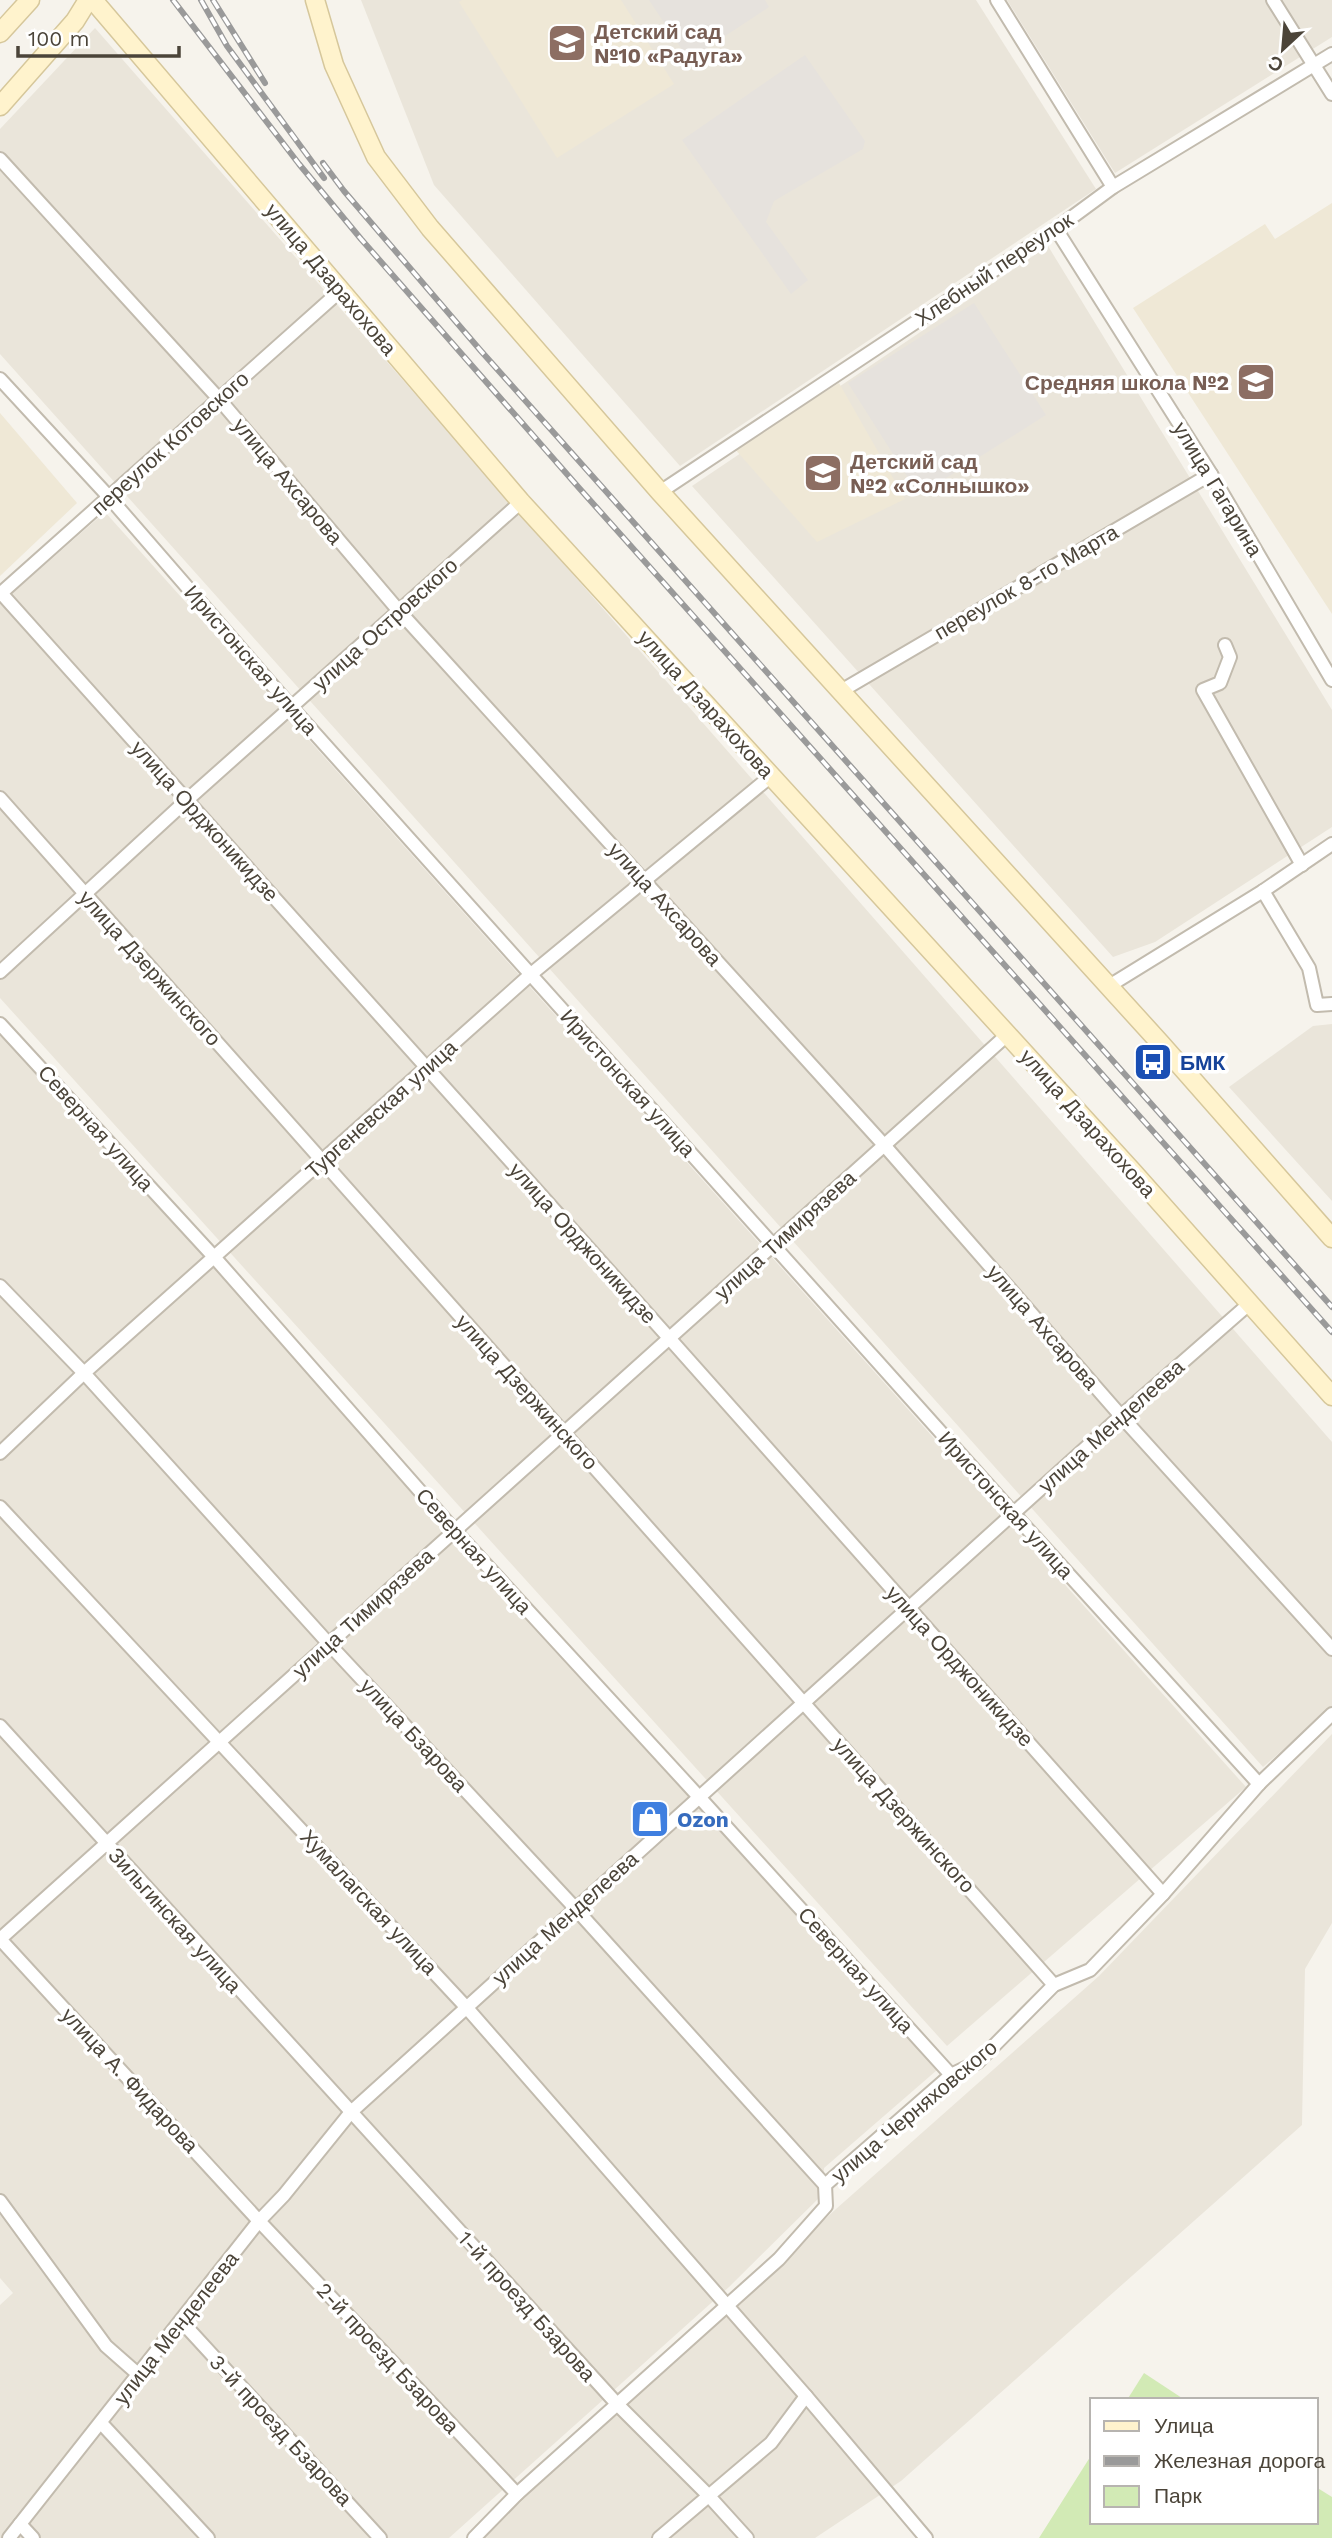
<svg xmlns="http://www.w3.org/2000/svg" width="1332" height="2538" font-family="'Work Sans',sans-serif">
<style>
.residential{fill:#eae5da}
.industrial{fill:#e6e2dd}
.education{fill:#efe8d6}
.green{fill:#d2eab5}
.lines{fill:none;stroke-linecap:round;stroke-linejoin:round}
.street-casing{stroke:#c2bbae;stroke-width:16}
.secondary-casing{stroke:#d6c79b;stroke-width:21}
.street{stroke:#fff;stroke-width:12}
.secondary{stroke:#fff3cd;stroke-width:18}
.rail-casing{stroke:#9a9a9a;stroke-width:6}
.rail{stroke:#fff;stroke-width:3.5;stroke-dasharray:10;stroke-linecap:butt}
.labels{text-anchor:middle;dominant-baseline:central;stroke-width:7;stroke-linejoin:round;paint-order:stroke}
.education-label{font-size:21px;font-weight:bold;fill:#785e54;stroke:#fff;text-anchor:start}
.street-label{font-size:21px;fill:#4b4439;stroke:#fff}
.transit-label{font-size:21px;font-weight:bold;fill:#164399;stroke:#fff;text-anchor:start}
.shop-label{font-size:21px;font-weight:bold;fill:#366cbe;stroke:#fff;text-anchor:start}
</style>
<rect width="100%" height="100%" fill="#f6f3ec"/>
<!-- residential -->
<g class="residential">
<polygon points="361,0 976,0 1096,189 680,466 434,185"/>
<polygon points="1007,0 1332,0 1332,37 1115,173"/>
<polygon points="95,28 1332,1442 1332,1707 1263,1767 0,354 0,129"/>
<polygon points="1048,246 1332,710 1332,827 1155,942 1113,957 692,486"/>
<polygon points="105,512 1246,1787 947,2046 0,998 0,604"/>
<polygon points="1332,1024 1332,1201 1229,1087 1313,1026"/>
<polygon points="0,1030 937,2070 824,2168 823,2194 729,2287 449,2538 0,2538 0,2305 13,2293 0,2278"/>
<polygon points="1332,1734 1332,1923 1305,1969 1302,2125 901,2481 815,2538 480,2538 836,2209 1099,1976"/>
</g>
<!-- industrial -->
<g class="industrial">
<polygon points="649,0 765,0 769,7 689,60"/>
<polygon points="805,55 865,141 863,149 774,201 766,222 808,280 791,294 682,140"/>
<polygon points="974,303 1046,415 919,495 848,383"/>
</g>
<!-- education -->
<g class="education">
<polygon points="462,0 621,0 674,84 557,158 459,2"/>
<polygon points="1332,203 1332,614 1133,308 1265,224 1275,239"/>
<polygon points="839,383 905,499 817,542 734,448"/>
<polygon points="0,413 77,503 0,576"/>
</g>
<!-- green -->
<g class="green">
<polygon points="1144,2373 1185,2400 1127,2400"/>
<polygon points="1092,2454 1092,2522 1316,2522 1316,2487 1332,2497 1332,2538 1039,2538"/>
</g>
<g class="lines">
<!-- street casing -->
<g class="street-casing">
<g id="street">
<polyline points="997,0 1113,187"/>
<polyline points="1273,0 1332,94"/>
<polyline points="0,159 219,399 399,611 884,1145 1121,1416 1332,1649"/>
<polyline points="1056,229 1211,474 1332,680"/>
<polyline points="0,379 109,497 292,708 1013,1513 1259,1784"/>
<polyline points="660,492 1056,229 1113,187 1332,54"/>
<polyline points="1,593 670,1339 1163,1894"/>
<polyline points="0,594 340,291"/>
<polyline points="1225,645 1230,657 1220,683 1203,690 1302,865"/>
<polyline points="841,691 1211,474"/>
<polyline points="0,798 1054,1985"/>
<polyline points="1263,891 1309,968 1317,1005 1332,1004"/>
<polyline points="0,972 187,800 521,502"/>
<polyline points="1109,986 1263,891 1332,844"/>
<polyline points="0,1024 215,1258 455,1531 700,1798 951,2075"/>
<polyline points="0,1286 84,1373 329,1644 575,1908 825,2185"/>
<polyline points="0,1453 84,1373 530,975 771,776"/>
<polyline points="0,1507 467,2008 806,2396 926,2538"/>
<polyline points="0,1726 618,2405 708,2495 747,2538"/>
<polyline points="0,1939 1007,1035"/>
<polyline points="0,1939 259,2221 517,2494"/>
<polyline points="0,2201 106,2346 139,2375"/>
<polyline points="182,2322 380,2538"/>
<polyline points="101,2423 208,2538"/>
<polyline points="20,2524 33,2538"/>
<polyline points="9,2538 259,2221 284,2195 351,2112 1121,1416 1249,1304"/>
<polyline points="474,2538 517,2494 779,2259 826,2206 825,2185 951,2075 978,2062 1054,1985 1090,1970 1163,1894 1259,1784 1332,1714"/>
<polyline points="659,2538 771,2443 806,2396"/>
</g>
</g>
<!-- secondary casing -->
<g class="secondary-casing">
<g id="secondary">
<polyline points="93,0 521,502 1133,1172 1332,1396"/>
<polyline points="315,0 334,65 376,157 430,228 660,492 1162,1045 1332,1238"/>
<polyline points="0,33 30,0"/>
<polyline points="0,106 75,21 88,0"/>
</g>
</g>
<!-- street -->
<use href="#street" class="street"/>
<!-- secondary -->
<use href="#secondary" class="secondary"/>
<!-- rail casing -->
<g class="rail-casing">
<g id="rail">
<polyline points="173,0 299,164 361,239 580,489 1332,1332"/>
<polyline points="201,0 227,46 324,178"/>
<polyline points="213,0 265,83"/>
<polyline points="323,163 344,191 481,351 1332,1307"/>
</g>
</g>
<!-- rail -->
<use href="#rail" class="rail"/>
</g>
<!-- icons -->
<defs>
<g id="school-square" transform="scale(2.0125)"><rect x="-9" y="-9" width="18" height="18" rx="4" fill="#8d6e63" stroke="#fff"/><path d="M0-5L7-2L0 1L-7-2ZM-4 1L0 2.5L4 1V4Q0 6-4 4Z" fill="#fff"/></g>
<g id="bus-square" transform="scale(2.0125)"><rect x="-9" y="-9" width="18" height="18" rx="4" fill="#1a4fb4" stroke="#fff"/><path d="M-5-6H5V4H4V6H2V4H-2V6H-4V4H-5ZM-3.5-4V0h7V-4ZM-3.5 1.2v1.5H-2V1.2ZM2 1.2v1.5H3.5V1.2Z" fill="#fff"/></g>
<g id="shop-square" transform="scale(2.0125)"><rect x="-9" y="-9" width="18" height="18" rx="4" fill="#3f7fe0" stroke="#fff"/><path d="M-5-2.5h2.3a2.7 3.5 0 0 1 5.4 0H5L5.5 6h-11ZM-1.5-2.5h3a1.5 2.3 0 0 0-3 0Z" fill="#fff"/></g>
</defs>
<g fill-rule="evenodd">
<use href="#school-square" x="567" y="43"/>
<use href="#school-square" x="1256" y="382"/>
<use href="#school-square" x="823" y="473"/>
<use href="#bus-square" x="1153" y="1062"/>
<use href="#shop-square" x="650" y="1819"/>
</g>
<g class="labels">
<!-- education labels -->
<g class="education-label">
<text x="594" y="31">Детский сад<tspan x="594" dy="24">№10 «Радуга»</tspan></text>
<text x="1229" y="382" text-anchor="end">Средняя школа №2</text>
<text x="850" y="461">Детский сад<tspan x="850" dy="24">№2 «Солнышко»</tspan></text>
</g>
<!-- street labels -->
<g class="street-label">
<text transform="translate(994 269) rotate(-34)">Хлебный переулок</text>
<text transform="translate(331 279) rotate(50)">улица Дзарахохова</text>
<text transform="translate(170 443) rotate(-42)">переулок Котовского</text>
<text transform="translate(288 481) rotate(50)">улица Ахсарова</text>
<text transform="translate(1218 489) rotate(59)">улица Гагарина</text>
<text transform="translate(1026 582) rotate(-30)">переулок 8-го Марта</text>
<text transform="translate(385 624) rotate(-42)">улица Островского</text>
<text transform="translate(251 660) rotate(49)">Иристонская улица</text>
<text transform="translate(706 704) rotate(48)">улица Дзарахохова</text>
<text transform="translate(205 821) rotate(48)">улица Орджоникидзе</text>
<text transform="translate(665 904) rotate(48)">улица Ахсарова</text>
<text transform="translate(150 968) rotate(48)">улица Дзержинского</text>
<text transform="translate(628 1083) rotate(48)">Иристонская улица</text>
<text transform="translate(381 1109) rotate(-42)">Тургеневская улица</text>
<text transform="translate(1088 1123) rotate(48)">улица Дзарахохова</text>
<text transform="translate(96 1128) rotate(48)">Северная улица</text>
<text transform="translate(785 1235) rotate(-42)">улица Тимирязева</text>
<text transform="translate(583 1243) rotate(48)">улица Орджоникидзе</text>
<text transform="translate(1043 1327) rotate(49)">улица Ахсарова</text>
<text transform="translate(527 1392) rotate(48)">улица Дзержинского</text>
<text transform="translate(1111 1426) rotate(-42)">улица Менделеева</text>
<text transform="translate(1006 1505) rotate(48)">Иристонская улица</text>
<text transform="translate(474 1551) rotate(48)">Северная улица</text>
<text transform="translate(363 1613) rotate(-42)">улица Тимирязева</text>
<text transform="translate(960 1666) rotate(48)">улица Орджоникидзе</text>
<text transform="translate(414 1735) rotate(47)">улица Бзарова</text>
<text transform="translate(904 1815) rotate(48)">улица Дзержинского</text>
<text transform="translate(369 1902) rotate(47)">Хумалагская улица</text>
<text transform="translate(565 1918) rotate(-42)">улица Менделеева</text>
<text transform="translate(175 1920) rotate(48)">Зильгинская улица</text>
<text transform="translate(856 1970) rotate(48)">Северная улица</text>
<text transform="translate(130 2080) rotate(47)">улица А. Фидарова</text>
<text transform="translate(914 2111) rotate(-40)">улица Черняховского</text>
<text transform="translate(527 2306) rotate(48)">1-й проезд Бзарова</text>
<text transform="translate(176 2328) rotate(-52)">улица Менделеева</text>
<text transform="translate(388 2358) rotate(47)">2-й проезд Бзарова</text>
<text transform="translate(281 2430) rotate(47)">3-й проезд Бзарова</text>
</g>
<!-- transit labels -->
<g class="transit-label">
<text x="1180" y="1062">БМК</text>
</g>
<!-- shop labels -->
<g class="shop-label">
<text x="677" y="1819">Ozon</text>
</g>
</g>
<!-- legend -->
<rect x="1090" y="2398" width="228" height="126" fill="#ffffff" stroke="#b7b4b0" stroke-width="2"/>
<rect x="1104" y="2421" width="35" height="10" fill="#fff3cd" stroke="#b7b4b0" stroke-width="2"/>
<text x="1154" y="2433" font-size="21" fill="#4b4439">Улица</text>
<rect x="1104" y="2456" width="35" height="10" fill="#9a9a9a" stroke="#b7b4b0" stroke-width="2"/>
<text x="1154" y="2468" font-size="21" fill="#4b4439">Железная дорога</text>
<rect x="1104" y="2486" width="35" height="21" fill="#d2eab5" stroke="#b7b4b0" stroke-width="2"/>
<text x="1154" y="2503" font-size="21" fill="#4b4439">Парк</text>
<!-- north arrow -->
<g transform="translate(1283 49) rotate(206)" stroke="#ffffff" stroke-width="5" paint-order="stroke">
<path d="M0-5L12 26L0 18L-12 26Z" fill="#4b4439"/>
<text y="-10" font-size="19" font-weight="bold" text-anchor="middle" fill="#4b4439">С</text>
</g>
<!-- scale -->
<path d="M18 46v10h161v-10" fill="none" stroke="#4b4439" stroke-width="3.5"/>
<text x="28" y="46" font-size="21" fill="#4b4439" stroke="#ffffff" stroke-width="5" paint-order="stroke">100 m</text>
</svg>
